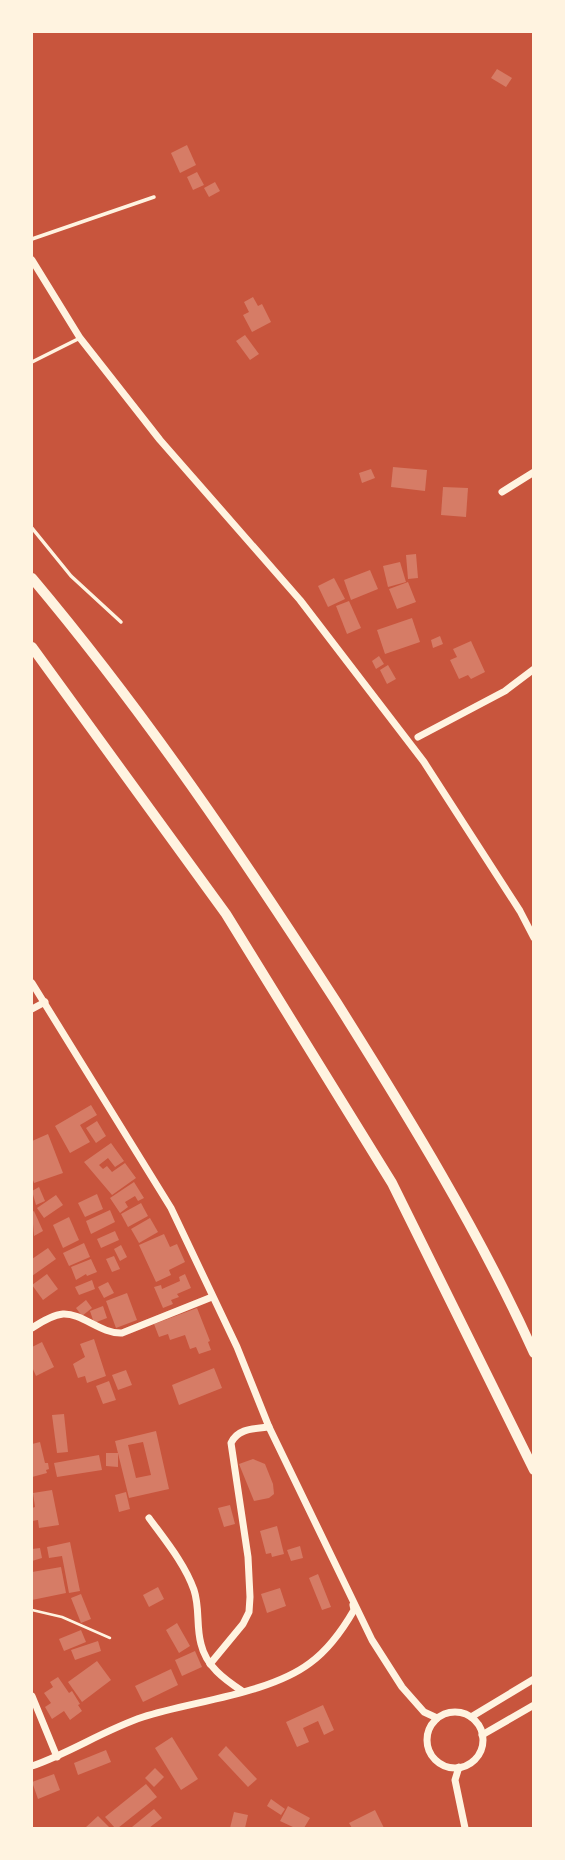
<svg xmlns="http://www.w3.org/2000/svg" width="565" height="1860" font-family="Signika,sans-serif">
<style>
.building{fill:#d67c66;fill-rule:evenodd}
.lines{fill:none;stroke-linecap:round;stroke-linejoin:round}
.path{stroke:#fff3e0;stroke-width:2.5}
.service{stroke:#fff3e0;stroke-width:3.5}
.minor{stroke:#fff3e0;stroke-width:7}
.trunk{stroke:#fff3e0;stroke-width:10}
</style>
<rect width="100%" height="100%" fill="#c8553d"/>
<!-- building -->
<g class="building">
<polygon points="497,69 512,78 506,87 491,78"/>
<polygon points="187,145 196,165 180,173 171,153"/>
<polygon points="197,172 204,185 193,190 187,177"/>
<polygon points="215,182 220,191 209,197 204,188"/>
<polygon points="253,297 258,306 262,304 271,322 252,332 243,315 249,312 244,302"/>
<polygon points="245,335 259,354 250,360 236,341"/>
<polygon points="393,467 427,470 425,491 391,487"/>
<polygon points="371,469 375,478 362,483 359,473"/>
<polygon points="443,487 468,488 466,517 441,515"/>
<polygon points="416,554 418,578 408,579 406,555"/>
<polygon points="400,562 406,582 388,587 383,566"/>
<polygon points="370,570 378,589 351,600 344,580"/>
<polygon points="334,578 345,599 328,607 318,586"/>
<polygon points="408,582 416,602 397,609 389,589"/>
<polygon points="349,601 361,628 347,634 336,606"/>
<polygon points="412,618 420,642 385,654 377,630"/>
<polygon points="440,636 443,644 433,648 431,640"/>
<polygon points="471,641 485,672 471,679 468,675 459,679 450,660 457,657 453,649"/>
<polygon points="379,656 384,664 376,669 372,661"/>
<polygon points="388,665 396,679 387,684 380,670"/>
<polygon points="91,1105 97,1115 80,1125 90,1142 70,1153 55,1126"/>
<polygon points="97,1121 106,1136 96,1143 86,1128"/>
<polygon points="48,1134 63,1173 34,1183 32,1177 32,1141"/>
<polygon points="111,1143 124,1161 115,1167 108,1158 99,1165 103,1169 107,1166 112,1172 125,1163 136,1178 112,1195 84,1162"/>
<polygon points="134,1182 144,1198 138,1201 135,1196 125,1202 128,1207 120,1213 110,1198"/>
<polygon points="39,1187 45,1201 36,1205 32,1191"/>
<polygon points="97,1194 103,1209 85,1217 78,1203"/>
<polygon points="56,1195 63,1205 44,1218 37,1208"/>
<polygon points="141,1203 148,1216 128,1227 121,1214"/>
<polygon points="110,1210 115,1222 91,1234 86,1221"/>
<polygon points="34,1211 43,1231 34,1236 32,1212"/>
<polygon points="69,1217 79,1240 63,1248 53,1225"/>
<polygon points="150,1218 158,1232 139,1243 131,1229"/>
<polygon points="115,1231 119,1240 101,1248 97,1239"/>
<polygon points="164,1234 170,1247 177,1244 185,1262 169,1270 171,1275 156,1282 139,1245"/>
<polygon points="84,1243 90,1257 69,1266 63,1253"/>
<polygon points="121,1245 127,1257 120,1261 114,1249"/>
<polygon points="48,1248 56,1259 32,1276 32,1259"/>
<polygon points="114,1256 120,1269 112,1272 106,1259"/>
<polygon points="91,1259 97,1272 87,1276 86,1274 76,1280 71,1267"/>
<polygon points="47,1274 58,1289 43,1300 32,1285"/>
<polygon points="185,1274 191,1288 177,1294 179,1297 171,1300 173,1304 163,1308 154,1287 161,1285 162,1289 180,1281 179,1277"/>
<polygon points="92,1280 95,1289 79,1295 75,1287"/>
<polygon points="108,1282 114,1293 104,1298 98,1287"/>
<polygon points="127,1293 137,1320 116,1328 106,1301"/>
<polygon points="86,1300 92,1308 82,1316 76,1308"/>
<polygon points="103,1306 107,1318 94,1323 90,1311"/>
<polygon points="197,1308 210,1341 208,1342 211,1350 199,1354 196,1347 190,1349 185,1335 170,1340 168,1334 159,1337 154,1324"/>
<polygon points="94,1339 106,1376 87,1383 85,1376 78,1378 73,1364 85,1357 80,1344"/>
<polygon points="42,1342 54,1367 36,1376 32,1367 32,1347"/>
<polygon points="214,1368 222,1388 179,1405 172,1385"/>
<polygon points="126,1370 132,1385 118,1390 112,1375"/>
<polygon points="109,1381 116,1400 103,1404 96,1386"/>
<polygon points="64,1414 68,1452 57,1453 52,1415"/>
<path d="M 156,1431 L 169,1489 L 129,1498 L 115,1441 ZM 143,1442 L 151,1475 L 136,1478 L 128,1445 Z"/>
<polygon points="40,1442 45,1463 48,1463 49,1469 46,1470 47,1473 32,1477 32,1444"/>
<polygon points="106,1453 118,1453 118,1467 106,1466"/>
<polygon points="99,1455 102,1470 57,1477 54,1463"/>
<polygon points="253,1459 265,1464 273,1484 274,1494 269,1498 254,1501 239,1464"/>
<polygon points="52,1490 59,1525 39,1528 38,1520 32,1521 32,1508 35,1507 33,1493"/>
<polygon points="126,1492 130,1509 119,1512 115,1495"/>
<polygon points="230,1505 235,1524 224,1527 218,1508"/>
<polygon points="277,1526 284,1554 272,1557 271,1553 266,1554 260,1531"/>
<polygon points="70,1542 80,1591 69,1593 62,1556 49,1558 47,1547"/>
<polygon points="300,1546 303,1558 291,1561 287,1550"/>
<polygon points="40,1548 42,1558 32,1561 32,1549"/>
<polygon points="61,1567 66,1593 32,1600 32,1572"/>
<polygon points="318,1574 331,1607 322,1610 309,1578"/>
<polygon points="158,1587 164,1599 149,1607 143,1595"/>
<polygon points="280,1588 286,1606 267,1613 261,1594"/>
<polygon points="81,1594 91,1619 81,1623 71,1598"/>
<polygon points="177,1623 190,1646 179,1653 166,1630"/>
<polygon points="81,1630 86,1642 64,1651 59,1639"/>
<polygon points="98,1641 101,1651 75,1660 71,1650"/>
<polygon points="195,1651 202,1667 182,1676 175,1660"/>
<polygon points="97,1661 111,1680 82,1702 68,1682"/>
<polygon points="171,1669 178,1685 143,1702 135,1686"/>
<polygon points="58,1677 69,1693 72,1691 80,1704 78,1705 82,1711 70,1720 64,1711 52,1719 45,1707 51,1703 44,1693 53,1687 50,1682"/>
<polygon points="323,1705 334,1730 324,1735 318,1721 303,1728 309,1742 297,1747 286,1722"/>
<polygon points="172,1737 198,1779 181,1790 155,1748"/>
<polygon points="226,1746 257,1779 248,1787 218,1755"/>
<polygon points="106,1750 111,1762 78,1775 74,1763"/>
<polygon points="155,1768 164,1777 154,1787 145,1778"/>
<polygon points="54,1774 60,1790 38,1799 32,1782"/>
<polygon points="146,1784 157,1797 118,1828 115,1828 105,1817"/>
<polygon points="271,1799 285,1809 281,1815 267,1806"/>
<polygon points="288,1806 310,1818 304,1828 295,1828 280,1821"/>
<polygon points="154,1809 162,1818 149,1828 134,1828 132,1827"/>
<polygon points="375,1810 384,1828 352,1828 349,1823"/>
<polygon points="234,1812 248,1815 245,1828 230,1828"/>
<polygon points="98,1816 110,1828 85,1828"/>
</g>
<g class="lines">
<!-- path -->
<polyline class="path" points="32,1610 62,1617 110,1638"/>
<!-- service -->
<g class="service">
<polyline points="32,239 154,197"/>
<polyline points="32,362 80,338"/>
<polyline points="32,528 71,576 121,622"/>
</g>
<!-- minor -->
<g class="minor">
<polyline points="32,260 80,338 160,440 300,600 424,762 520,911 534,938"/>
<polyline points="502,492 534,472"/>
<polyline points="418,737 505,691 534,669"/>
<polyline points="32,983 171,1208 237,1347 269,1427 372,1640 402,1687 424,1712 437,1718"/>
<polyline points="32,1009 45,1002"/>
<path d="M 32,1328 C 41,1322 52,1315 63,1314 C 82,1313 101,1334 122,1333 L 212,1297"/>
<path d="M 149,1518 C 165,1540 185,1564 194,1590 C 200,1608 196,1626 201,1644 C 206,1666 224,1679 242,1691"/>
<path d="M 210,1664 L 243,1624 L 249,1612 L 250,1597 L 248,1557 L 231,1443 C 238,1428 254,1429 269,1427"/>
<polyline points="32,1696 57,1757"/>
<circle cx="455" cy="1740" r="28"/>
<polyline points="471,1717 534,1679"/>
<polyline points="482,1735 534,1705"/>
<path d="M 32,1766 C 70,1753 104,1730 143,1717 C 193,1701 269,1694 310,1663 C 328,1650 343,1629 354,1610 L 353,1605"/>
<polyline points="459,1767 455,1780 465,1828"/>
</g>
<!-- trunk -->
<g class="trunk">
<path d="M 32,578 C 144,711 243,857 337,1003 C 408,1116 479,1231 534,1353"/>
<polyline points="32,647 226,914 392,1183 534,1470"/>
</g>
</g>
<!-- border -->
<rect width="565" height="1860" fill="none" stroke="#fff3e0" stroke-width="66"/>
</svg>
